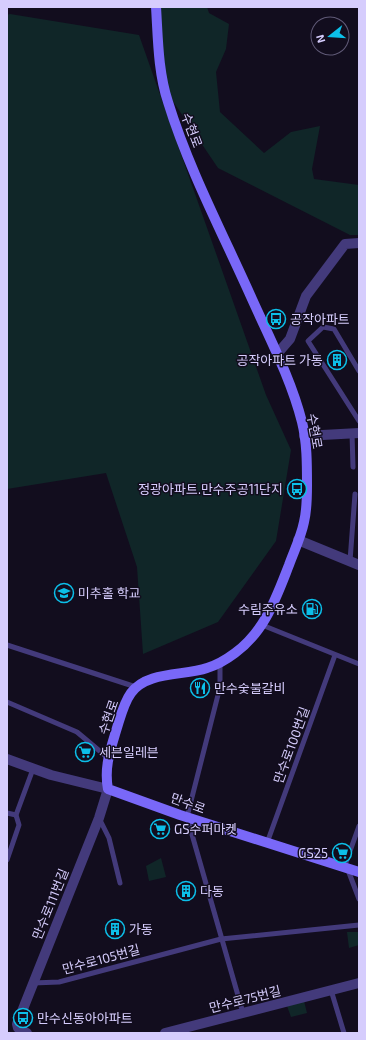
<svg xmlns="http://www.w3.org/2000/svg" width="366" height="1040" font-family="'Exo 2','Noto Sans KR',sans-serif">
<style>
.green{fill:#102628}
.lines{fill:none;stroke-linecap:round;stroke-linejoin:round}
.lane{stroke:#433a7b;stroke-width:5}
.street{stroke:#433a7b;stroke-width:10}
.secondary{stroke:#7968f8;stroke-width:10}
.labels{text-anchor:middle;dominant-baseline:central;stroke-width:3;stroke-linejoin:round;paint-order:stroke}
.street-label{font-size:13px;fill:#d6cdfd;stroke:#120d1e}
.poi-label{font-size:13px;fill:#d6cdfd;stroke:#120d1e;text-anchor:start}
</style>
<rect width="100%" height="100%" fill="#120d1e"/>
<!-- green -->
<g class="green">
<polygon points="159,7 207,7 209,13 229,24 226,49 216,72 220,112 264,153 291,132 320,126 312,169 314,179 359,185 359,235 350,235 218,168 164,88"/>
<polygon points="10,14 139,35 266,395 291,450 276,541 218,622 143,654 137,567 106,473 7,489 7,15"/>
<polygon points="161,858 166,877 149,881 146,866"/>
<polygon points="347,932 359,932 359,945 349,948"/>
<polygon points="304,1001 307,1013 291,1017 287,1006"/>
</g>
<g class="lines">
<!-- lane -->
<g class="lane">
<polyline points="359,371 334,329 323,327 308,341 359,421"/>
<polyline points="352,433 353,467"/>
<polyline points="350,561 355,494"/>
<polyline points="262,625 359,664"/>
<polyline points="7,645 136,687"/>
<polyline points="220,662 220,687 187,817 243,1013"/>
<polyline points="7,702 77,732 108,758"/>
<polyline points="7,813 16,815"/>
<polyline points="99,818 109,838 120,883"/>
<polyline points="267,843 335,655"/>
<polyline points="7,860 19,825 16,815 33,769"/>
<polyline points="344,868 359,826"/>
<polyline points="348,870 359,899"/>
<polyline points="33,983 59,982 221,939 359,925"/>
<polyline points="331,990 344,1033"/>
</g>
<!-- street -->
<g class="street">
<polyline points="277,354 290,339 306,296 345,244 359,243"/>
<polyline points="304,436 359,433"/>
<polyline points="298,540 359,565"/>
<polyline points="7,759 51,775 108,789 99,818 17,1024 18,1028 27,1033"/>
<polyline points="165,1033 359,983"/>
</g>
<!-- secondary -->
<path class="secondary" d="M 156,7 C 158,38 158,72 168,102 C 189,170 223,234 252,299 C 270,339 291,379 302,422 C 307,442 307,464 307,485 C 307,497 307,510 304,522 C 301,537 294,551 289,565 C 276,598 265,631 235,653 C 227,659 217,665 207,668 C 184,676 147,671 131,693 C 123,704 120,719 116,731 C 110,751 104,768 108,789 L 180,815 L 359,872"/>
</g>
<!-- icons -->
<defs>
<g id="bus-ring" transform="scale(1)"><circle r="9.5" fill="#120d1e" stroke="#0cbfe9" stroke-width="1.5"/><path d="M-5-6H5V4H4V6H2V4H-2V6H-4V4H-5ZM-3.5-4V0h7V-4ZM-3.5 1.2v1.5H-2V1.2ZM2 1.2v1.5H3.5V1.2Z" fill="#0cbfe9"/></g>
<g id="building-ring" transform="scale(1)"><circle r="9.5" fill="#120d1e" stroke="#0cbfe9" stroke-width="1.5"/><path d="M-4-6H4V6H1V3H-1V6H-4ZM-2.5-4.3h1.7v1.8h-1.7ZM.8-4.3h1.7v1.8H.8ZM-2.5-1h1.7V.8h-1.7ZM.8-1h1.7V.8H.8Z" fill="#0cbfe9"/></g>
<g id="school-ring" transform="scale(1)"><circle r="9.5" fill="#120d1e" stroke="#0cbfe9" stroke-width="1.5"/><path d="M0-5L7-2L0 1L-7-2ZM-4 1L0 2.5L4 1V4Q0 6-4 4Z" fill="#0cbfe9"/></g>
<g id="fuel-ring" transform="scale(1)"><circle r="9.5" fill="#120d1e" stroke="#0cbfe9" stroke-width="1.5"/><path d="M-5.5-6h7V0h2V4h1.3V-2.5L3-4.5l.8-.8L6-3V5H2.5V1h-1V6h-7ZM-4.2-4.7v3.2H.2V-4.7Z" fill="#0cbfe9"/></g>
<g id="restaurant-ring" transform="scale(1)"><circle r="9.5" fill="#120d1e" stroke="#0cbfe9" stroke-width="1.5"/><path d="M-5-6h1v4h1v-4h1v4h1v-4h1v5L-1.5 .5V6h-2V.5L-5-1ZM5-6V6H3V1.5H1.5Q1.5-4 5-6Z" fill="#0cbfe9"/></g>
<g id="supermarket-ring" transform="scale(1)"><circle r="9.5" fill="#120d1e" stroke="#0cbfe9" stroke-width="1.5"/><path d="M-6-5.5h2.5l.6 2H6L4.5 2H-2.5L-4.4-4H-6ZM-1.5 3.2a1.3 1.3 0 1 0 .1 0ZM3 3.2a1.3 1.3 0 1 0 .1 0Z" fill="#0cbfe9"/></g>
</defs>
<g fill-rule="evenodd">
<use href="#bus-ring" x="276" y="319"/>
<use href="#building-ring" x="337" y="360"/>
<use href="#bus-ring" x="297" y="489"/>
<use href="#school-ring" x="64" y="593"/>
<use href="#fuel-ring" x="312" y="609"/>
<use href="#restaurant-ring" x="200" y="688"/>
<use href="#supermarket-ring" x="85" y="752"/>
<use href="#supermarket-ring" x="160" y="829"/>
<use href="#supermarket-ring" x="342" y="853"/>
<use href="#building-ring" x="186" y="891"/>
<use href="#building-ring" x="115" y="929"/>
<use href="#bus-ring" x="23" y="1018"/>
</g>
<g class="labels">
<!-- street labels -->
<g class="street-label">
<text transform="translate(192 130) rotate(69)">수현로</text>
<text transform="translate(315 431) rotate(80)">수현로</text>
<text transform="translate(108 717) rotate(-71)">수현로</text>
<text transform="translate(291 745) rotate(-70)">만수로100번길</text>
<text transform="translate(188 803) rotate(20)">만수로</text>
<text transform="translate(50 904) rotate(-68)">만수로111번길</text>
<text transform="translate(101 959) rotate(-15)">만수로105번길</text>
<text transform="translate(245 999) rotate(-14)">만수로75번길</text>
</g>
<!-- poi labels -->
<g class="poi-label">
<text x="290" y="319">공작아파트</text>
<text x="323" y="360" text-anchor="end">공작아파트 가동</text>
<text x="283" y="489" text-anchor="end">정광아파트.만수주공11단지</text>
<text x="78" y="593">미추홀 학교</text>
<text x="298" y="609" text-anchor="end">수림주유소</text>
<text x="214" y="688">만수숯불갈비</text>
<text x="99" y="752">세븐일레븐</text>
<text x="174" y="829">GS수퍼마켓</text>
<text x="328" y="853" text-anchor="end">GS25</text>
<text x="200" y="891">다동</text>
<text x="129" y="929">가동</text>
<text x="37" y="1018">만수신동아아파트</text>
</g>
</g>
<!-- border -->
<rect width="366" height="1040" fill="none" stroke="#d6cdfd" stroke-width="16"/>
<!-- north arrow -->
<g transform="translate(330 36) rotate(253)"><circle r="19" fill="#120d1e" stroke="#605a77"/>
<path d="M0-3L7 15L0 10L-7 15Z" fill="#0cbfe9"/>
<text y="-6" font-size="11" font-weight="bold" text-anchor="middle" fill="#d6cdfd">N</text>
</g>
</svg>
